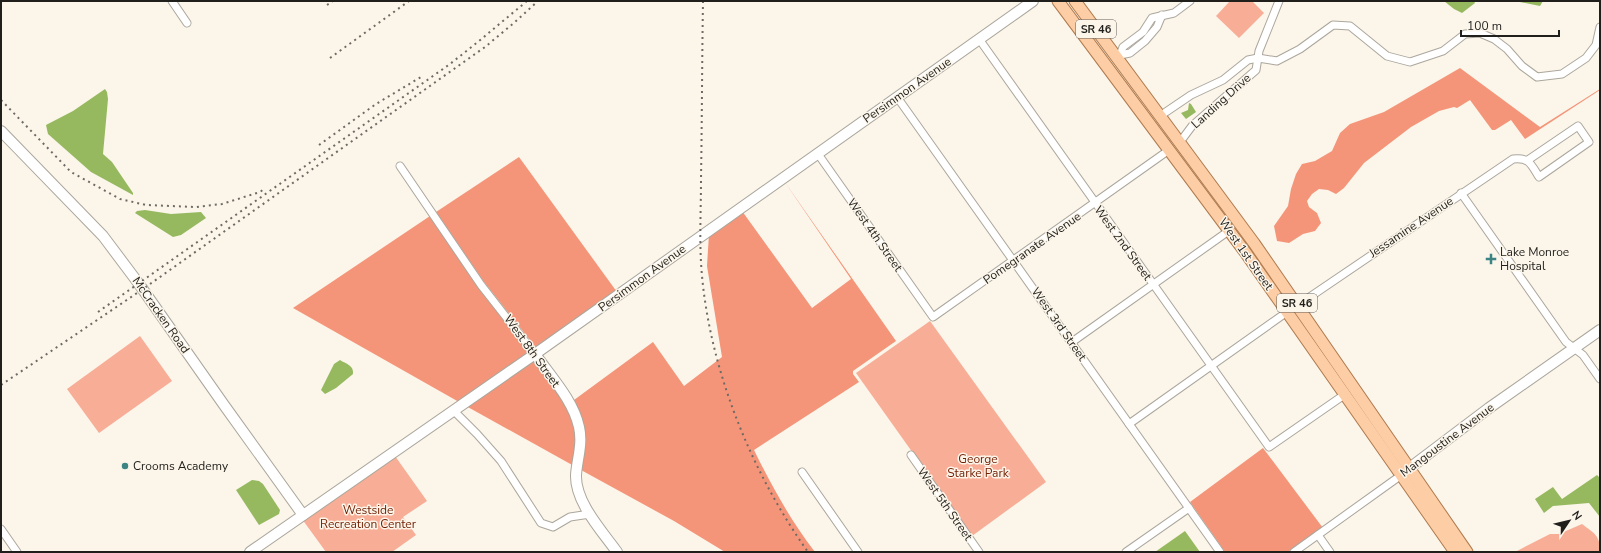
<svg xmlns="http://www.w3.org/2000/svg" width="1601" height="553" font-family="'Nunito Sans',sans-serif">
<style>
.green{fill:#f8ad96}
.forest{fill:#f49579}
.water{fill:#96b960}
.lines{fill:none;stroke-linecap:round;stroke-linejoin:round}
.street-casing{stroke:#aca79d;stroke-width:9}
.secondary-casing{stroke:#aca79d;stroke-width:12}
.primary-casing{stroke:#af7b4e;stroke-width:13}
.street{stroke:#fff;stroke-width:7}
.secondary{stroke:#fff;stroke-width:10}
.primary{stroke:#fdcda6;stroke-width:11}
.rail{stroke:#6e6b64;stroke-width:2;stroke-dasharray:2 4;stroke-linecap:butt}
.poi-dot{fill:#3b8483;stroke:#fbf5ea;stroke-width:1.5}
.labels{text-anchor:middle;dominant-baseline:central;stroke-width:3;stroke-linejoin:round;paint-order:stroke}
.shield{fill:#fbf5ea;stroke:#625f59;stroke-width:1}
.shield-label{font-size:11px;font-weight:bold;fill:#211f1b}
.street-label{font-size:12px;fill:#211f1b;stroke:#fbf5ea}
.poi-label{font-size:12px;fill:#211f1b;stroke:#fbf5ea;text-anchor:start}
.park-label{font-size:12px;fill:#711d00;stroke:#fbf5ea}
</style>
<rect width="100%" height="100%" fill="#fbf5ea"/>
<!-- green -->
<g class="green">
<polygon points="1230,1 1252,1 1264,13 1239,38 1216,16"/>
<polygon points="930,321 1046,482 972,536 856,373"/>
<polygon points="140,336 172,381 99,433 67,389"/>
<polygon points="395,456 427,501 403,517 416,535 392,552 326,552 302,519"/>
<path d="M 1582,524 C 1595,534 1600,535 1600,552 L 1515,552 L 1550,534 L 1559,534 Z"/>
</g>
<!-- forest -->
<g class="forest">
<polygon points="1460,68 1540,127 1600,89 1600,90 1525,139 1511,120 1495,130 1492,130 1470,100 1457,108 1454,107 1439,111 1411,127 1364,163 1344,188 1336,194 1328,190 1319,189 1312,194 1307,201 1309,207 1317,213 1321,223 1315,231 1303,234 1289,243 1277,241 1274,226 1288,206 1291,189 1296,174 1302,164 1315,161 1332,151 1340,133 1350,124 1384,112"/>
<polygon points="519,157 617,292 537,349 484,282 436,212"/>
<path d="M 784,181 L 896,341 L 853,371 L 853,374 L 859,382 L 754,450 C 771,485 791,521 815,552 L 725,552 L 674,521 L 581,470 L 584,445 L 547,364 L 574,400 L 653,342 L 684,386 L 722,357 L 707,266 L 709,234 L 742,211 L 812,308 L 851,279 Z"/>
<polygon points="430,216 478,287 530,354 459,402 293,308"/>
<polygon points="534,359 568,409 577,436 574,466 466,406"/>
<polygon points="1263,448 1323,528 1288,552 1225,552 1190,502"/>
</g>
<!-- water -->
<g class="water">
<polygon points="1444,1 1474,1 1475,3 1462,13 1454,9"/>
<polygon points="1515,1 1543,1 1540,6"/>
<polygon points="105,89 107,92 108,99 103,154 112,162 133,193 133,195 91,172 48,134 46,125 73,111"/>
<polygon points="1189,103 1191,104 1196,112 1186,119 1181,113 1188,110"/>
<polygon points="145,210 171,214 201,212 206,218 181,235 173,237 135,213 137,211"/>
<path d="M 340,360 C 346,364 354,365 353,374 L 336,388 L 325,394 L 321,390 L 334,364 Z"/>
<polygon points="1597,475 1600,478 1600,517 1589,503 1553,506 1544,513 1535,499 1553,487 1562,499"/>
<polygon points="252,480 259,481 263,484 280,510 279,514 259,525 236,490"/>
<polygon points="1185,531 1200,552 1155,552"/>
</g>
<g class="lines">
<!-- street casing -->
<g class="street-casing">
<g id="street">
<polyline points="172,1 187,23"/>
<polyline points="979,39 1269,447 1344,395"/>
<polyline points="1120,55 1123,47 1143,32 1152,18 1174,13 1190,1"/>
<polyline points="1118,57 1120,55 1130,53 1145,41 1157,27 1162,15"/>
<polyline points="897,97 1220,552"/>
<polyline points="1160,116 1191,95 1223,80 1248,60 1258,58 1277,61 1300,49 1333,25 1350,26 1387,56 1410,62 1443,51 1465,34 1480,33 1494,39 1507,49 1522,66 1537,77 1562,74 1586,58 1596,45 1600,27"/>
<polyline points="1180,142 1192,126 1256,70 1259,51 1279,1"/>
<polyline points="818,154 933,317 1169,150"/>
<polyline points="400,166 481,285 535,354"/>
<polyline points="1461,193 1566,342 1583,355 1600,379"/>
<path d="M 1298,305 L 1513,159 C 1529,157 1531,164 1539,177 L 1589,142 L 1578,126 L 1528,160"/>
<polyline points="1072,342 1230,230"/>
<polyline points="453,410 477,434 501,461 541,523 553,527 570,517 590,514"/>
<polyline points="1129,424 1287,312"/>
<polyline points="911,455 979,552"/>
<polyline points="802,472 858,552"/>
<polyline points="1,529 17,552"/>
<polyline points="1318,535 1330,552"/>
<polyline points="1126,552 1189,508"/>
<polyline points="1294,552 1400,476"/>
</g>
</g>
<!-- secondary casing -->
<g class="secondary-casing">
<g id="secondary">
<polyline points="1,131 103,236 139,284 224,405 303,515"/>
<path d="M 535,354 C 551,377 573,400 579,427 C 583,444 577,459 576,475 C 575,502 602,531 617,552"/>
<polyline points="1403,473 1489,408 1600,330"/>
<polyline points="250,552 535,354 1033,1"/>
</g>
</g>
<!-- primary casing -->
<g class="primary-casing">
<g id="primary">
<polyline points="1058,1 1245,252 1455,552"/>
<polyline points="1075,1 1254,243 1467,552"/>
</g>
</g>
<!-- street -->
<use href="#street" class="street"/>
<!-- secondary -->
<use href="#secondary" class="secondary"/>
<!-- primary -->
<use href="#primary" class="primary"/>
<!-- rail -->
<g class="rail">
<path d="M 703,1 C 702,60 702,120 701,179 C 701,211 699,244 702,276 C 711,373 752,473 808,552"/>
<polyline points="327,5 333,1"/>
<polyline points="330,58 409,1"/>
<polyline points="1,100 71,172 120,199 146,205 196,207 222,204 260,192 264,189"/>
<polyline points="319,145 376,104 421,77"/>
<polyline points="98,312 450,64 479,41 527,1"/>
<polyline points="1,385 143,289 485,47 515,22 538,1"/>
</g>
</g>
<!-- markers -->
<g class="poi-dot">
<path d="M1489 253h4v4h4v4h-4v4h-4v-4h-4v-4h4z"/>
<circle cx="125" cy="466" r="4"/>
</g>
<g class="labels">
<!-- shield labels -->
<g class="shield">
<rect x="1076" y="20" width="40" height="18" rx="3"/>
<rect x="1277" y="294" width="40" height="18" rx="3"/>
</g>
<g class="shield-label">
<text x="1096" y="29">SR 46</text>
<text x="1297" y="303">SR 46</text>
</g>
<!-- street labels -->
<g class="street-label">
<text transform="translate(907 90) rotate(-35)">Persimmon Avenue</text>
<text transform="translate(1221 101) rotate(-42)">Landing Drive</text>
<text transform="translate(1411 227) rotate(-34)">Jessamine Avenue</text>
<text transform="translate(875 235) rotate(55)">West 4th Street</text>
<text transform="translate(1123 243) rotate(54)">West 2nd Street</text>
<text transform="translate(1032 248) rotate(-35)">Pomegranate Avenue</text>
<text transform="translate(1246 254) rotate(55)">West 1st Street</text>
<text transform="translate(642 278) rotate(-36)">Persimmon Avenue</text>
<text transform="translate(161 315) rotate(55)">McCracken Road</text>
<text transform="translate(1059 324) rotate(55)">West 3rd Street</text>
<text transform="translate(532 351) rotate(54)">West 8th Street</text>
<text transform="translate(1447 440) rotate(-37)">Mangoustine Avenue</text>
<text transform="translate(945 504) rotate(55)">West 5th Street</text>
</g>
<!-- poi labels -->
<g class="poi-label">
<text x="1500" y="252">Lake Monroe<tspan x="1500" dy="14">Hospital</tspan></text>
<text x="133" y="466">Crooms Academy</text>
</g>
<!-- park labels -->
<g class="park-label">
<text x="978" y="459">George<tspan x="978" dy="14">Starke Park</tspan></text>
<text x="368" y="510">Westside<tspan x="368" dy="14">Recreation Center</tspan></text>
</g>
</g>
<!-- border -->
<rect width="1601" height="553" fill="none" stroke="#211f1b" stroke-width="4"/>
<!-- north arrow -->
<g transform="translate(1569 521) rotate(55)" stroke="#fbf5ea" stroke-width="3" paint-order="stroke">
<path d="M0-3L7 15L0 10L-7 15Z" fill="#211f1b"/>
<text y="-6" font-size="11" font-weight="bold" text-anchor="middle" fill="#211f1b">N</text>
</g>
<!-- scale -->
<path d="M1461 30v6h98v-6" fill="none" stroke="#211f1b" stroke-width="2"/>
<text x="1467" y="30" font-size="12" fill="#211f1b" stroke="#fbf5ea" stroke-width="3" paint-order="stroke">100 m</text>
</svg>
